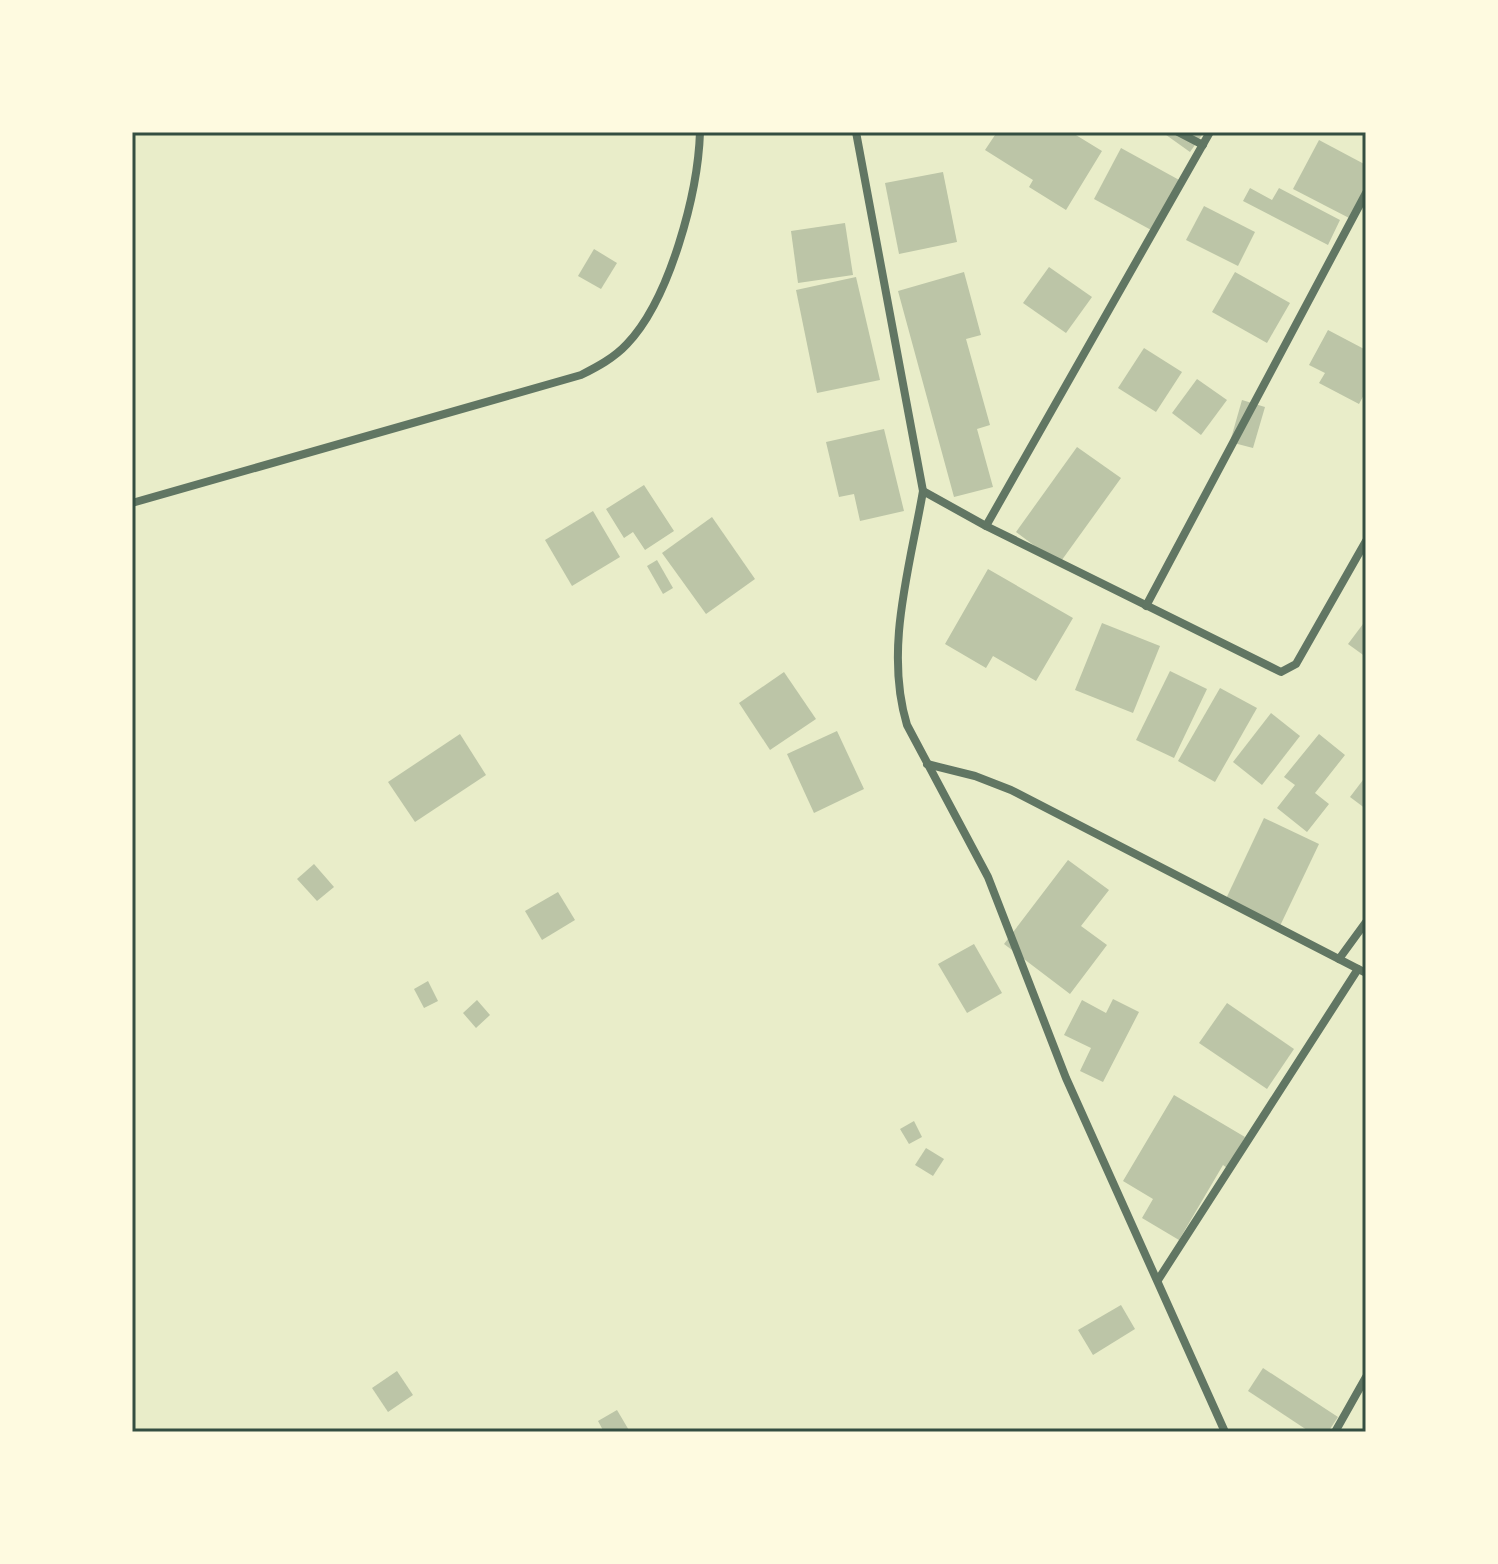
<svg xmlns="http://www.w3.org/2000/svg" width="1498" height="1564" font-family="Raleway,sans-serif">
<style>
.building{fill:#bcc5a7}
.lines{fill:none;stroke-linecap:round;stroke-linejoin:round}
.minor{stroke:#617663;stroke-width:8}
.neatline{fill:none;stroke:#344e41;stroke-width:3}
</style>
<rect width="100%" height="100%" fill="#e9edc9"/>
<!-- building -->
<g class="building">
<polygon points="997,132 1071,132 1102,151 1066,210 1029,187 1033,180 985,150"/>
<polygon points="1162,132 1204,132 1190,152"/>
<polygon points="1319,140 1366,165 1366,195 1353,220 1293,189"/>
<polygon points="1121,148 1181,181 1153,231 1094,199"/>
<polygon points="943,172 957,242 899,254 885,183"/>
<polygon points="1250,188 1272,200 1279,188 1340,220 1328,245 1243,201"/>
<polygon points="1204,206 1255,232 1238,266 1186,240"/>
<polygon points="845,223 853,275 798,283 791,231"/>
<polygon points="594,249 617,263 601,289 578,276"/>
<polygon points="1049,267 1092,297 1066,333 1023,303"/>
<polygon points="964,272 981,335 966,339 990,425 977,429 993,487 954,497 898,291"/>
<polygon points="1235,272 1290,303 1267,343 1212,312"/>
<polygon points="856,277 880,380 817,393 796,290"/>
<polygon points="1328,330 1366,350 1366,391 1359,404 1319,383 1325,373 1309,365"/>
<polygon points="1144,348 1182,372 1156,412 1118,388"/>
<polygon points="1197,379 1227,400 1201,435 1172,413"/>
<polygon points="1242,400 1265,407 1253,448 1230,442"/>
<polygon points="884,429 904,511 860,521 854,494 839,497 826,442"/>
<polygon points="1077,447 1121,478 1059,564 1016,532"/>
<polygon points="644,485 674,531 645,550 633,532 624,538 606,509"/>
<polygon points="593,511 620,557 572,586 545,540"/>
<polygon points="712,517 755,579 706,614 662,553"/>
<polygon points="657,560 673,588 663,594 647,566"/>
<polygon points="988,569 1073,618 1036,681 993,656 986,668 945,644"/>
<polygon points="1366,620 1366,657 1348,644"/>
<polygon points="1102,623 1160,646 1133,713 1075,690"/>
<polygon points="1170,671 1207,689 1174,758 1136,740"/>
<polygon points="784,672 816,719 770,750 739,703"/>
<polygon points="1220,688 1257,708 1215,782 1178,761"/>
<polygon points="1271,713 1300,736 1262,785 1233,762"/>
<polygon points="837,731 864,789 814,813 787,754"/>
<polygon points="460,734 486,775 415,822 388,782"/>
<polygon points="1319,734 1345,755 1315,793 1329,804 1307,832 1277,808 1295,785 1284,777"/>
<polygon points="1366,776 1366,809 1350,797"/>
<polygon points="1264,818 1319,844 1279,928 1224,903"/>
<polygon points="1068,860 1109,890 1081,926 1107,945 1070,994 1004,944"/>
<polygon points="314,864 334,887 317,901 297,879"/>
<polygon points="558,892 575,920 542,940 525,911"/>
<polygon points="974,944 1002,993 967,1013 938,964"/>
<polygon points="428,981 438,1001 424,1008 414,989"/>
<polygon points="1113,999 1139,1012 1103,1082 1080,1071 1091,1048 1064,1035 1082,1000 1106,1013"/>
<polygon points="477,1000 490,1015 476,1028 463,1013"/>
<polygon points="1227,1003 1294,1049 1267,1089 1199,1043"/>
<polygon points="1174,1095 1245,1137 1227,1168 1223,1165 1179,1240 1142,1218 1153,1199 1123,1181"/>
<polygon points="914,1121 922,1137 909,1144 900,1129"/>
<polygon points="926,1148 944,1159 933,1176 915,1165"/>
<polygon points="1121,1305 1135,1329 1093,1355 1078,1330"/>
<polygon points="1263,1368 1338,1417 1328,1432 1310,1432 1248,1391"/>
<polygon points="397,1371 413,1395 388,1412 372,1388"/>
<polygon points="617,1410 630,1432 604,1432 598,1421"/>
</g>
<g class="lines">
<!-- minor -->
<g class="minor">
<polyline points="856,132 923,491 986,526 1281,672 1296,664 1300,657 1366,541"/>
<polyline points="1178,132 1203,145"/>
<path d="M 923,491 C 910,567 884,649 907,725 L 988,877 L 1066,1078 L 1225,1432"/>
<path d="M 132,503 L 581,375 C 597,367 614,358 627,344 C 670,299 698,193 700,132"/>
<polyline points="986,526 1210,132"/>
<polyline points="1146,606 1366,193"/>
<polyline points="927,764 975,776 1011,790 1366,973"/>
<polyline points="1339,959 1366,922"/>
<polyline points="1158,1280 1358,969"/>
<polyline points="1335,1432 1366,1377"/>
</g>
</g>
<!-- border -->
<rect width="1498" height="1564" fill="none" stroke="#fefae0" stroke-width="268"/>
<rect x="134" y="134" width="1230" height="1296" class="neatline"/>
</svg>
